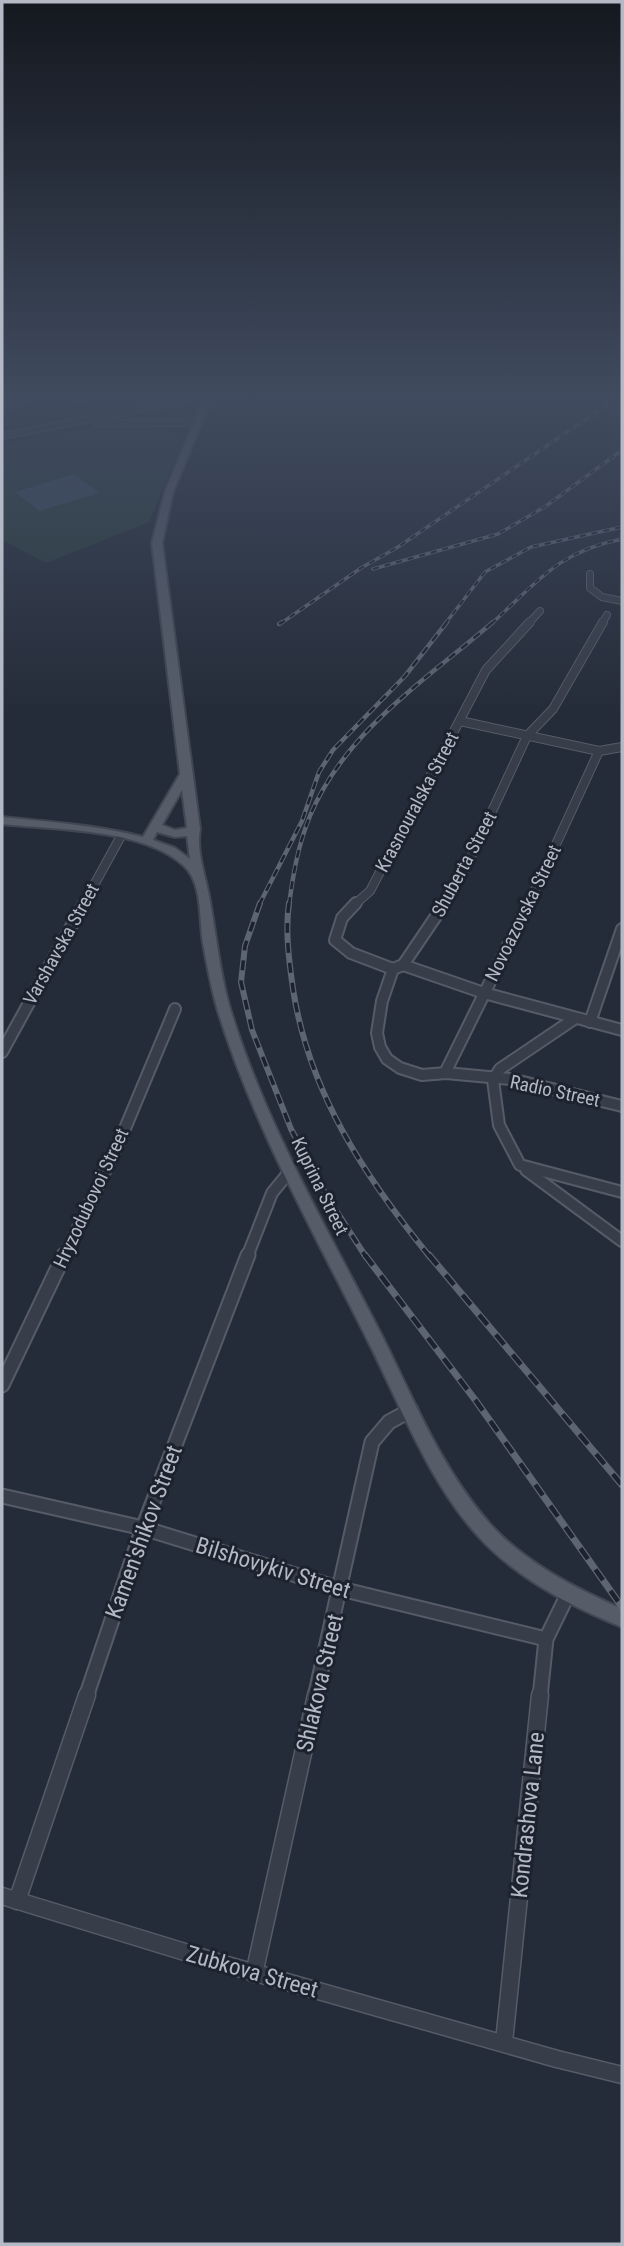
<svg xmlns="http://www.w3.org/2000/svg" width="624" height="2246" font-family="'Roboto Condensed',sans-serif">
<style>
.green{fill:#2b3c3e}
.water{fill:#3c4960}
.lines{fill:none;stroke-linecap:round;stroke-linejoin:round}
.minor-far4-casing{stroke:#565c67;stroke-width:8}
.minor-far3-casing{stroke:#565c67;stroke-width:10}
.minor-far2-casing{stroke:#565c67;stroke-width:14}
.minor-far1-casing{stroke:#565c67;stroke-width:17}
.minor-casing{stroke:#565c67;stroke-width:19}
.major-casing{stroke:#414752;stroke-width:4}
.minor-far4{stroke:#383e49;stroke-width:6}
.minor-far3{stroke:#383e49;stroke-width:8}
.minor-far2{stroke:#383e49;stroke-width:10}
.minor-far1{stroke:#383e49;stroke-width:13}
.minor{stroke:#383e49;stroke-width:16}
.major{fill:#565d69;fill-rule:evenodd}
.rail-far3-casing{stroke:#5d6472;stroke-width:3.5}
.rail-far2-casing{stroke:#5d6472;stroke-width:4.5}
.rail-far1-casing{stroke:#5d6472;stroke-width:6}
.rail-casing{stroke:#5d6472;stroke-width:7}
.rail-far3{stroke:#1d232e;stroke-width:2;stroke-dasharray:6;stroke-linecap:butt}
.rail-far2{stroke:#1d232e;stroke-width:2.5;stroke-dasharray:8;stroke-linecap:butt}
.rail-far1{stroke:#1d232e;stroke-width:3.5;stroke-dasharray:10;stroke-linecap:butt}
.rail{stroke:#1d232e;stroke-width:4.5;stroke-dasharray:13;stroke-linecap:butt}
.labels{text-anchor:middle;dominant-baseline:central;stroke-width:6;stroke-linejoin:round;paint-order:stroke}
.street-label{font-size:19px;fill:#b3b9c5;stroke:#1d232e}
.near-street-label{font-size:23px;fill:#b3b9c5;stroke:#1d232e}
</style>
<rect width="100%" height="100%" fill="#252c39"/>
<!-- green -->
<g class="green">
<polygon points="2,398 106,398 82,405 65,400 40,400 2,412"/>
<polygon points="126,425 156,428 186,435 149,522 46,563 2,540 2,444 99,426"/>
</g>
<!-- water -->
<polygon class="water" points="74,474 99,493 39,511 15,492"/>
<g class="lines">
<!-- minor-far4 casing -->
<g class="minor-far4-casing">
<g id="minor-far4">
<polyline points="97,423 186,423 199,419"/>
<polyline points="2,436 199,398"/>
<polyline points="590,574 590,588 602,597 622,601"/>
<polyline points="528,624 540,611"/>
<polyline points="602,624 607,615"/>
</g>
</g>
<!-- minor-far3 casing -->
<g class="minor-far3-casing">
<g id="minor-far3">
<polyline points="460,721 599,751 622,747"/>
<polyline points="83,905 121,836"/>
<polyline points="354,905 370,891 486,670 530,622"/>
<polyline points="444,905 468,863 527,736 553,709 603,622"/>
<polyline points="528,905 599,751"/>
</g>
</g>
<!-- minor-far2 casing -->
<g class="minor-far2-casing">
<g id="minor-far2">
<polyline points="356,903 342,918 335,940 351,953 393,969"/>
<polyline points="445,903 403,965 393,969 382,1001 377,1033 380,1047 387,1059 400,1068 422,1075 446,1073 511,1079 622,1106"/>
<polyline points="403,965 484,993 622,1030"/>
<polyline points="574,1019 500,1069 493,1080 499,1125 520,1165 622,1192"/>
<polyline points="590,1022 622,929"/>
<polyline points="2,1052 84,903"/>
<polyline points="445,1073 529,903"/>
<polyline points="526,1170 622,1241"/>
<polyline points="64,1257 121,1138 175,1009"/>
<polyline points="247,1257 272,1193 290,1171"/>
</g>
</g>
<!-- minor-far1 casing -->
<g class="minor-far1-casing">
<g id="minor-far1">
<polyline points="2,1385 64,1255"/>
<polyline points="2,1496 143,1528 341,1589 546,1639"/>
<polyline points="86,1697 143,1528 248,1255"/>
<polyline points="315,1697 372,1442 389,1422 411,1410"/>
<polyline points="540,1697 546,1639 568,1594"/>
</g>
</g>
<!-- minor casing -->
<g class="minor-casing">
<g id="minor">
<polyline points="2,1896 224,1964 557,2059 622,2075"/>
<polyline points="17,1901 87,1695"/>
<polyline points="254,1974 316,1695"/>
<polyline points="504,2042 540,1695"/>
</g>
</g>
<!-- major casing -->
<g class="major-casing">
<path id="major" d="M 204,398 L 212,398 L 173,492 L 162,543 L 200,829 C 196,850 205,875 209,896 C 216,932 219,969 229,1005 C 264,1122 327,1228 382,1336 C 414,1400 442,1470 490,1524 C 525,1563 575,1588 622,1609 L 622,1627 C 570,1606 516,1578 478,1536 C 429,1482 402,1409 370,1345 C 315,1234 253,1126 217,1008 C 211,987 207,965 203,943 C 199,919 203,882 183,865 C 142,828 54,830 2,824 L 2,817 C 49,822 97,825 143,837 L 180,774 L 152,543 L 165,492 ZM 182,790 L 187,828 L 175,830 L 162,825 ZM 157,832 L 175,837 L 187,836 L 190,859 L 175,848 L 153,840 Z"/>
</g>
<!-- minor-far4 -->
<use href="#minor-far4" class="minor-far4"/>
<!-- minor-far3 -->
<use href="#minor-far3" class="minor-far3"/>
<!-- minor-far2 -->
<use href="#minor-far2" class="minor-far2"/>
<!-- minor-far1 -->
<use href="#minor-far1" class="minor-far1"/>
<!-- minor -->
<use href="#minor" class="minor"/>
<!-- major -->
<use href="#major" class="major"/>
<!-- rail-far3 casing -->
<g class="rail-far3-casing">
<g id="rail-far3">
<polyline points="373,569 498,534 546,506 622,450"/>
<polyline points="280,624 361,568 398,547 617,398"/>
<polyline points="445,624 485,572 531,547 622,527"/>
<path d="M 491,624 C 538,582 557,552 622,539"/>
</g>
</g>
<!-- rail-far2 casing -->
<g class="rail-far2-casing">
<g id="rail-far2">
<polyline points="279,624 282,622"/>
<polyline points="259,905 302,821 319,772 333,750 405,676 447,622"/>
<path d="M 289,905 C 293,875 298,845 310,816 C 345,731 426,680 493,622"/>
</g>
</g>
<!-- rail-far1 casing -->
<g class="rail-far1-casing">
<g id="rail-far1">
<polyline points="260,903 245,946 241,982 252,1030 291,1129 326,1195 366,1257"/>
<path d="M 289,903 C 285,931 289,961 293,989 C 309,1093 365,1177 430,1257"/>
</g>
</g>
<!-- rail casing -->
<g class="rail-casing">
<g id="rail">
<polyline points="365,1255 476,1401 622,1607"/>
<polyline points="429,1255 622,1485"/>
</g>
</g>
<!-- rail-far3 -->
<use href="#rail-far3" class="rail-far3"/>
<!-- rail-far2 -->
<use href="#rail-far2" class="rail-far2"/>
<!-- rail-far1 -->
<use href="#rail-far1" class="rail-far1"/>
<!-- rail -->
<use href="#rail" class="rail"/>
</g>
<!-- sky -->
<linearGradient id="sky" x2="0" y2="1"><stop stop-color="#14181f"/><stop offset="0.56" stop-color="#404b5f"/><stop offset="1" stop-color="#404b5f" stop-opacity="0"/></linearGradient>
<rect width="624" height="712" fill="url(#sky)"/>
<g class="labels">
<!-- street labels -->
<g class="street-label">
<text transform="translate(417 802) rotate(-62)">Krasnouralska Street</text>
<text transform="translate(464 864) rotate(-62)">Shuberta Street</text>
<text transform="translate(523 913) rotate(-64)">Novoazovska Street</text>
<text transform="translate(61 944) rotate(-61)">Varshavska Street</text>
<text transform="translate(555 1091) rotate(12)">Radio Street</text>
<text transform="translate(320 1186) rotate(64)">Kuprina Street</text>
<text transform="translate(91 1198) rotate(-65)">Hryzodubovoi Street</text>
</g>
<!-- near-street labels -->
<g class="near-street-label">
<text transform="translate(144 1532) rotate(-70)">Kamen'shikov Street</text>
<text transform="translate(273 1568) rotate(17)">Bilshovykiv Street</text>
<text transform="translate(320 1683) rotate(-77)">Shlakova Street</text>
<text transform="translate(528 1815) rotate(-84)">Kondrashova Lane</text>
<text transform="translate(252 1972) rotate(16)">Zubkova Street</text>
</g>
</g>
<!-- border -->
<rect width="624" height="2246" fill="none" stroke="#b3b9c5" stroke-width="7"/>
</svg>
